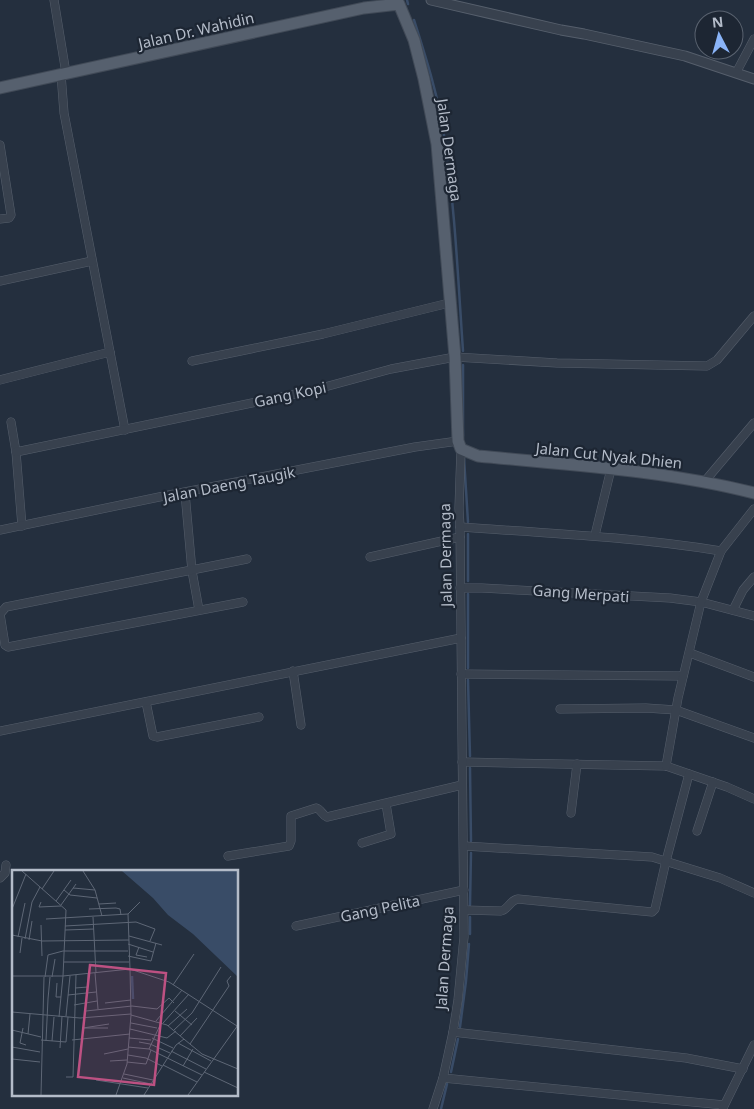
<svg xmlns="http://www.w3.org/2000/svg" width="754" height="1109" font-family="'Noto Sans',sans-serif">
<style>
.lines{fill:none;stroke-linecap:round;stroke-linejoin:round}
.stream{stroke:#394c67;stroke-width:2.5}
.minor-casing{stroke:#565f6c;stroke-width:9}
.tertiary-casing{stroke:#565f6c;stroke-width:11}
.primary-casing{stroke:#414a57;stroke-width:13}
.minor{stroke:#38414e;stroke-width:8}
.tertiary{stroke:#38414e;stroke-width:9}
.primary{stroke:#56606e;stroke-width:11}
.labels{text-anchor:middle;dominant-baseline:central;stroke-width:4.5;stroke-linejoin:round;paint-order:stroke}
.street-label{font-size:15px;fill:#b4bcc9;stroke:#1d2633}
.inset-river{fill:none;stroke:#394c67;stroke-width:2.5}
.inset-road{fill:none;stroke:#5e6776;stroke-width:1}
.view{fill:#bd5182;fill-opacity:0.15;stroke:#bd5182;stroke-width:2.5}
.inset-edge{fill:none;stroke:#b4bcc9;stroke-width:2.5}
</style>
<rect width="100%" height="100%" fill="#242f3e"/>
<g class="lines">
<!-- stream -->
<g class="stream">
<polyline points="407,0 408,4"/>
<path d="M 414,20 C 426,58 438,95 444,135 C 455,206 458,279 463,351"/>
<polyline points="463,365 463,436"/>
<polyline points="464,458 468,522"/>
<polyline points="468,581 468,534"/>
<polyline points="468,594 468,668"/>
<polyline points="468,680 470,756"/>
<polyline points="470,768 471,841"/>
<polyline points="470,905 471,853"/>
<polyline points="470,934 470,917"/>
<polyline points="460,1027 466,981 469,944"/>
<polyline points="451,1072 458,1039"/>
<polyline points="441,1109 447,1084"/>
</g>
<!-- minor casing -->
<g class="minor-casing">
<g id="minor">
<polyline points="54,0 66,73"/>
<polyline points="736,73 754,39"/>
<polyline points="61,74 64,113 125,430"/>
<polyline points="0,145 11,215 9,218 0,219"/>
<polyline points="0,281 92,261"/>
<polyline points="192,361 323,334 449,303"/>
<polyline points="0,380 110,352"/>
<polyline points="11,422 16,452 22,526"/>
<polyline points="16,452 310,391 391,369 455,357 557,363 707,366 717,360 754,316"/>
<polyline points="705,481 754,423"/>
<polyline points="185,493 192,571 199,610"/>
<path d="M 460,527 C 547,533 634,537 721,551"/>
<polyline points="0,530 164,496 415,447 458,441"/>
<polyline points="596,531 611,469"/>
<polyline points="370,557 460,537"/>
<polyline points="460,588 482,588 670,598 701,602 754,616"/>
<polyline points="243,602 8,647 5,645 0,614 6,607 247,559"/>
<polyline points="733,610 743,590 754,577"/>
<polyline points="690,653 754,677"/>
<polyline points="293,671 301,725"/>
<polyline points="461,674 683,676"/>
<polyline points="146,702 153,736 157,737 259,717"/>
<polyline points="560,709 646,708 676,710 754,738"/>
<polyline points="0,731 461,638"/>
<polyline points="462,762 666,766 727,787 754,799"/>
<polyline points="666,766 678,698 701,602 721,551 754,509"/>
<polyline points="571,813 577,764"/>
<polyline points="697,831 713,782"/>
<polyline points="362,843 391,834 386,804"/>
<polyline points="464,846 652,857 720,878 754,893"/>
<path d="M 228,856 L 289,846 L 291,841 L 291,816 L 316,808 C 321,809 322,815 327,817 L 462,785"/>
<polyline points="0,878 5,873 6,865"/>
<path d="M 464,910 L 501,911 C 509,909 510,900 518,899 L 652,912 L 655,909 L 666,861 L 689,774"/>
<polyline points="296,926 464,890"/>
<polyline points="453,1032 686,1058 743,1069"/>
<polyline points="443,1078 724,1105"/>
<polyline points="723,1108 754,1045"/>
<polyline points="433,1109 443,1078 453,1032 458,1000 464,937 460,527 459,508 461,449"/>
</g>
</g>
<!-- tertiary casing -->
<g class="tertiary-casing">
<polyline id="tertiary" points="431,0 561,30 584,34 685,56 754,79"/>
</g>
<!-- primary casing -->
<g class="primary-casing">
<path id="primary" d="M 0,88 L 364,8 L 399,4 L 414,40 L 424,79 L 437,144 L 455,357 L 458,441 L 461,449 L 478,456 C 570,465 664,470 754,493"/>
</g>
<!-- minor -->
<use href="#minor" class="minor"/>
<!-- tertiary -->
<use href="#tertiary" class="tertiary"/>
<!-- primary -->
<use href="#primary" class="primary"/>
</g>
<g class="labels">
<!-- street labels -->
<g class="street-label">
<text transform="translate(196 30) rotate(-13)">Jalan Dr. Wahidin</text>
<text transform="translate(450 150) rotate(82)">Jalan Dermaga</text>
<text transform="translate(290 394) rotate(-12)">Gang Kopi</text>
<text transform="translate(609 455) rotate(6)">Jalan Cut Nyak Dhien</text>
<text transform="translate(229 484) rotate(-11)">Jalan Daeng Taugik</text>
<text transform="translate(445 555) rotate(-91)">Jalan Dermaga</text>
<text transform="translate(581 593) rotate(4)">Gang Merpati</text>
<text transform="translate(380 908) rotate(-12)">Gang Pelita</text>
<text transform="translate(444 958) rotate(-86)">Jalan Dermaga</text>
</g>
</g>
<!-- overview -->
<g transform="translate(12 870)">
<rect width="226" height="226" fill="#242f3e"/>
<path d="M 110,1 L 226,1 L 226,107 L 181,64 L 156,45 L 141,28 Z" fill="#394c67"/>
<path class="inset-river" d="M 120,106 L 121,129"/>
<path class="inset-road" d="M 10,1 L 54,40 L 51,106 L 118,99 L 119,145 L 155,155 L 190,184 L 226,199M 71,1 L 83,20 L 90,46M 61,18 L 83,20M 30,19 L 42,1M 52,20 L 58,25 L 85,28M 44,31 L 59,10M 29,32 L 27,37 L 49,36M 128,32 L 116,44 L 118,99 L 157,112 L 225,156M 87,34 L 104,33M 49,35 L 64,14M 0,39 L 14,4M 77,39 L 104,38 L 108,39 L 109,45M 81,47 L 84,103M 34,49 L 116,44M 29,55 L 30,86M 53,56 L 124,52 L 143,59 L 138,71M 53,60 L 82,59M 0,65 L 30,71 L 117,70M 117,66 L 150,75M 6,67 L 13,33M 13,69 L 20,32 L 28,17M 17,70 L 20,51M 116,74 L 141,82M 127,77 L 124,85 L 135,87M 8,83 L 10,68M 116,86 L 139,91 L 144,73M 52,92 L 117,92M 83,103 L 86,139M 0,106 L 51,106 L 47,147M 33,107 L 36,85 L 51,81 L 116,81M 40,107 L 43,89M 45,113 L 44,127 L 49,127M 161,115 L 182,84M 63,118 L 76,117 L 76,104M 56,125 L 84,122M 36,129 L 38,107M 93,133 L 119,130M 62,135 L 85,131M 74,141 L 120,136 L 145,139 L 157,128 L 162,133M 163,141 L 180,155M 0,142 L 68,148 L 119,144M 54,146 L 58,106M 144,151 L 170,120M 119,153 L 145,158M 151,153 L 177,124M 156,156 L 175,139M 11,158 L 8,173 L 14,175M 96,158 L 71,158 L 97,154M 118,159 L 155,168 L 164,161M 0,160 L 29,167M 162,160 L 180,143 L 209,97M 16,164 L 18,144M 168,166 L 185,148M 117,168 L 139,170M 140,168 L 161,178M 29,170 L 54,172 L 56,147M 60,170 L 118,164M 34,171 L 36,129M 40,171 L 42,147M 127,172 L 138,174 L 158,183M 166,173 L 199,191M 178,174 L 217,116 L 215,111 L 219,106M 0,177 L 28,182M 116,177 L 137,179 L 190,205M 48,178 L 50,146M 137,179 L 149,153M 159,181 L 194,199M 92,184 L 116,179M 116,185 L 134,188 L 150,196M 0,189 L 28,192M 98,191 L 115,190M 115,192 L 134,194 L 139,180M 151,195 L 185,212M 171,196 L 181,179M 192,202 L 226,218M 112,204 L 141,210M 54,207 L 61,207 L 64,105M 111,208 L 139,214M 84,210 L 136,218M 29,225 L 32,107M 104,225 L 115,194 L 119,145M 132,225 L 164,175 L 172,169M 176,225 L 226,155"/>
<path class="view" d="M 78,95 L 154,103 L 142,215 L 66,207 Z"/>
<rect width="226" height="226" class="inset-edge"/>
</g>
<!-- north arrow -->
<g transform="translate(719 35) rotate(354)"><circle r="24" fill="#1d2633" stroke="#59626f"/>
<path d="M0-4L9 19L0 12L-9 19Z" fill="#8ab4f8"/>
<text y="-8" font-size="14" font-weight="bold" text-anchor="middle" fill="#b4bcc9">N</text>
</g>
</svg>
